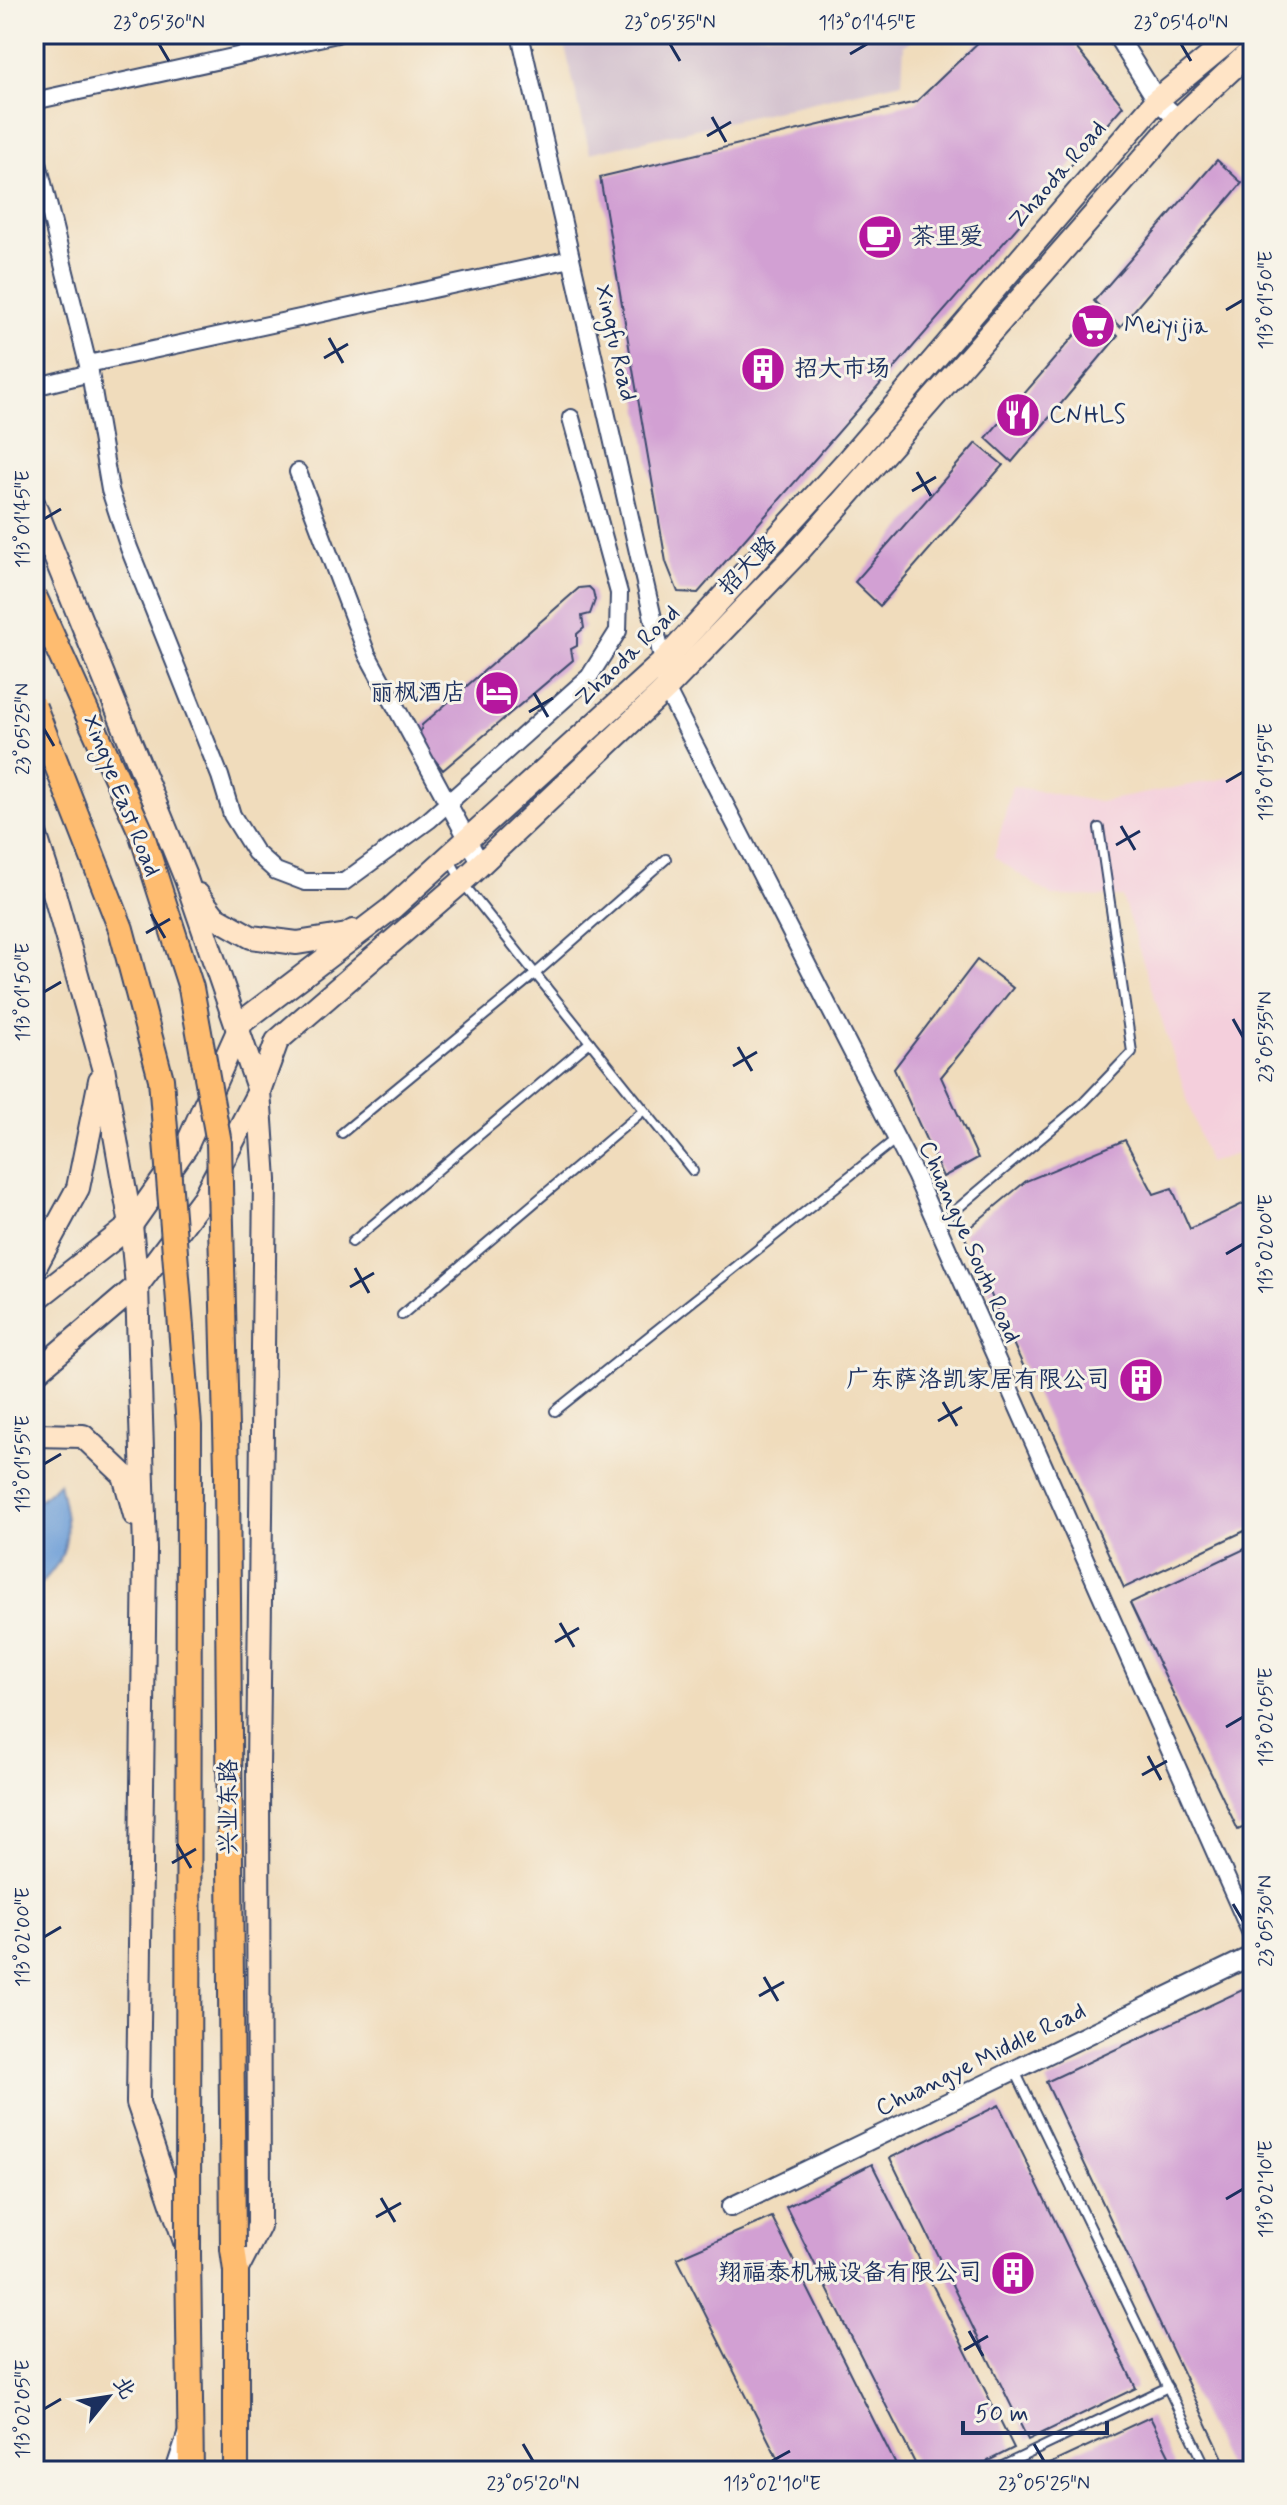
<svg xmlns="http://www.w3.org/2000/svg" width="1287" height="2505" font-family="Mynerve,'LXGW WenKai TC',sans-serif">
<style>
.built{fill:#f4cfdc}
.industrial{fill:#d0bdcc}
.water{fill:#6c9dd7;stroke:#44669a;stroke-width:2}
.building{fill:#d2a0d3}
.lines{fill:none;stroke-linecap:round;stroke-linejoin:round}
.service-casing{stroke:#3b496c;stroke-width:12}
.minor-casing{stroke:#3b496c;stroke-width:20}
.tertiary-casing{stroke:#3b496c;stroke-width:22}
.secondary-casing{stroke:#3b496c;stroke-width:26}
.primary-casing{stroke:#3b496c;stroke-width:28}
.service{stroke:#fff;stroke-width:8}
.minor{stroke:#fff;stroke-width:16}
.tertiary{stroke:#fff;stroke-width:18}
.secondary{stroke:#ffe4c6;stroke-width:22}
.primary{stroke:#febc70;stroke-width:24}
.primary-bridge-casing{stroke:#3b496c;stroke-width:28;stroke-linecap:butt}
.primary-bridge{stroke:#febc70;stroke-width:24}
.ticks{fill:none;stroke:#1b2f5e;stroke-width:3}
.labels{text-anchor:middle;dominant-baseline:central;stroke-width:6;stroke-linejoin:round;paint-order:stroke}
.street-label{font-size:24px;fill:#1b2f5e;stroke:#f7f3e8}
.poi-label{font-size:24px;fill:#1b2f5e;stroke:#f7f3e8;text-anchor:start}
.neatline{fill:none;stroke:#1b2f5e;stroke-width:3}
.ticks-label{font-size:20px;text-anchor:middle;fill:#1b2f5e}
</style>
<rect width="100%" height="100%" fill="#f7f3e8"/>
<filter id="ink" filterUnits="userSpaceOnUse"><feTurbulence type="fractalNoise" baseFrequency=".0125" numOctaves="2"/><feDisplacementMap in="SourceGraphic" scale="16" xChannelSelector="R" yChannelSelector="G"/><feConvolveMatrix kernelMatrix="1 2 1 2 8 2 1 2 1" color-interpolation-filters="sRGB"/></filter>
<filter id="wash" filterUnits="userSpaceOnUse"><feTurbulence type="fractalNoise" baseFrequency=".006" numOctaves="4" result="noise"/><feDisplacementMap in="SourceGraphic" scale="32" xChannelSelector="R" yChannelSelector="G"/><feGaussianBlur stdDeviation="1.8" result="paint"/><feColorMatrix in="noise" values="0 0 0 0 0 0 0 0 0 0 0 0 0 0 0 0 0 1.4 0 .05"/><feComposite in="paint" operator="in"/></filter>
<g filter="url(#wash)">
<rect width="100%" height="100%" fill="#f0dcbc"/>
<!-- built -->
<polygon class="built" points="1253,773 1253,1149 1208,1163 1122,897 1052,896 994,857 1012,786 1099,802"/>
<!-- industrial -->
<polygon class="industrial" points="562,34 919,34 904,45 902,82 590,153"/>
<!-- water -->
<path class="water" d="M 59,1483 C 70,1532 74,1554 34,1590 L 34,1505 Z"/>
<g id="blocks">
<!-- building -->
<g class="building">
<polygon points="987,34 1065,34 1123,106 698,593 678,592 666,562 600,177 916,102"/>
<polygon points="1217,160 1242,183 1120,327 1094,301"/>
<polygon points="1093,314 1118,336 1012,462 986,438"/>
<polygon points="976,443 1003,465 880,606 855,582"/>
<polygon points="589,587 593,591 595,600 590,614 582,616 584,628 577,634 577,646 571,649 573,660 443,770 421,743 419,738 422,725 579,588"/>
<polygon points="977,960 1013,988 941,1077 978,1158 943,1177 894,1069"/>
<polygon points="1125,1140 1154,1194 1172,1188 1190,1229 1253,1199 1253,1527 1124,1588 963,1233 1026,1181"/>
<polygon points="1253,1545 1253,1823 1238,1830 1130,1603"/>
<polygon points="1253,1985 1253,2471 1229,2471 1046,2082"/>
<polygon points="999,2105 1136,2388 1028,2440 890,2158"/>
<polygon points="872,2164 1014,2448 968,2471 919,2471 786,2207"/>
<polygon points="772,2217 899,2471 784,2471 677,2258"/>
<polygon points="1150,2417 1177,2471 1049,2471 1047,2465"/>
</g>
</g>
</g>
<g filter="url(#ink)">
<use href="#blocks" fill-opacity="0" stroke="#3b496c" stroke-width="2"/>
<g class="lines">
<!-- service casing -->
<g class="service-casing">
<g id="service">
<polyline points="449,858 462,882 693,1171"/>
<polyline points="342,1133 535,974 666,859"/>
<polyline points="938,1225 1084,1102 1132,1052 1099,828"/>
<polyline points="352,1242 590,1042"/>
<polyline points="402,1315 644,1110"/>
<polyline points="555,1411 896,1139"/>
<polyline points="1015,2071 1208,2471"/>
<polyline points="992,2471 1168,2387"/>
</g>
</g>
<!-- minor casing -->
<g class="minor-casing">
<g id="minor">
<polyline points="520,34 663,662 666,689 915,1175 1253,1938"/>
<polyline points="34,101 337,34"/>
<polyline points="34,147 90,373 34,387"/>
<polyline points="88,364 571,259"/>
<polyline points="90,373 110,490 129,548 220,776 232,815 255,852 276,871 305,882 344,882 429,820 589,677 618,631 619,593 571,418"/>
<polyline points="298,472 367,654 481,864"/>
</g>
</g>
<!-- tertiary casing -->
<g class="tertiary-casing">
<g id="tertiary">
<polyline points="1116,34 1157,100 1178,119"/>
<polyline points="731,2207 1253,1955"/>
<polyline points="175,2471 187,2435"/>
</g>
</g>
<!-- secondary casing -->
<g class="secondary-casing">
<g id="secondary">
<polyline points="34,505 186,879 259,1091 265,1180 258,1767 259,2226 236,2271"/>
<polyline points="34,830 55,896 103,1067 131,1225 137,1286 145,1550 138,2103 186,2245"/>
<polyline points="198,895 214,916 251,937 297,943 347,935 353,931"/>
<polyline points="34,1269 78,1188 100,1080"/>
<polyline points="34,1301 131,1225 186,1147 242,1022 392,908 663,662 847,461 1157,100 1237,34"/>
<polyline points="34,1374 137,1286 204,1197 259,1091 277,1041 466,878 666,689 798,552 1178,119 1253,49"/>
<polyline points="34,1435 83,1436 124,1475 135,1515"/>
</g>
</g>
<!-- primary casing -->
<g class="primary-casing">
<g id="primary">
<polyline points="233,2249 236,2271 236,2471"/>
<polyline points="188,2254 191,2471"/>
</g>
</g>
<!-- service -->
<use href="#service" class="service"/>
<!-- minor -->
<use href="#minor" class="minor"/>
<!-- tertiary -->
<use href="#tertiary" class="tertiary"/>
<!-- secondary -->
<use href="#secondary" class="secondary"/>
<!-- primary -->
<use href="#primary" class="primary"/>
<!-- primary-bridge casing -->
<g class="primary-bridge-casing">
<g id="primary-bridge">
<polyline points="34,596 141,832 191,988 219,1143 227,1469 233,2249"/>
<polyline points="34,707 121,929 161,1079 189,1426 188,2254"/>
</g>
</g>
<!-- primary-bridge -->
<use href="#primary-bridge" class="primary-bridge"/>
</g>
</g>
<!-- ticks -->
<path class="ticks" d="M 159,44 L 169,61M 670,44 L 680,61M 1181,44 L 1191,61M 850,54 L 867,44M 712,117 L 726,142M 707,136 L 731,122M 1226,310 L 1243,300M 329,338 L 343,363M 324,358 L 348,344M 917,472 L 931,496M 912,491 L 936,477M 44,519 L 61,509M 534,693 L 548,717M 529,712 L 553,698M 44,729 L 54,746M 1226,782 L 1243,772M 1121,826 L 1135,850M 1116,845 L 1140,831M 151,914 L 165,938M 146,933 L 170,919M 44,992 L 61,982M 1233,1019 L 1243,1037M 738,1047 L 752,1071M 733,1066 L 757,1052M 1226,1254 L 1243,1244M 355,1268 L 369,1293M 350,1287 L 374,1273M 943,1402 L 957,1426M 938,1421 L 962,1407M 44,1464 L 61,1454M 560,1623 L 574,1647M 555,1642 L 579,1628M 1226,1727 L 1243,1717M 1148,1756 L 1161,1780M 1142,1775 L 1167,1761M 177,1844 L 191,1868M 172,1863 L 196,1849M 1233,1904 L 1243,1921M 44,1937 L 61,1927M 764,1977 L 778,2001M 759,1996 L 784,1982M 381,2198 L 395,2222M 1226,2199 L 1243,2189M 376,2217 L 401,2203M 969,2331 L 983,2356M 964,2350 L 988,2336M 44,2409 L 61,2399M 523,2444 L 533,2461M 1034,2444 L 1044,2461M 772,2461 L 790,2451"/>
<!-- icons -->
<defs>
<g id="cafe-disc" transform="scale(2.3)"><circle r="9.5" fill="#b5179e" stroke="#f7f3e8"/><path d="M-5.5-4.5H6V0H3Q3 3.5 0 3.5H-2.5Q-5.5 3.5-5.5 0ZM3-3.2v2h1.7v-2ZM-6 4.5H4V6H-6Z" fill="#fff"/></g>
<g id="supermarket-disc" transform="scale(2.3)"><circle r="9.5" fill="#b5179e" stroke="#f7f3e8"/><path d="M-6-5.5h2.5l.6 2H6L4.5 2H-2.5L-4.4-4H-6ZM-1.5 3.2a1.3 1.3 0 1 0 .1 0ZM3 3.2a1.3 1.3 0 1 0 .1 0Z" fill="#fff"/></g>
<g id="building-disc" transform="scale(2.3)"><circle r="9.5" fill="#b5179e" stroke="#f7f3e8"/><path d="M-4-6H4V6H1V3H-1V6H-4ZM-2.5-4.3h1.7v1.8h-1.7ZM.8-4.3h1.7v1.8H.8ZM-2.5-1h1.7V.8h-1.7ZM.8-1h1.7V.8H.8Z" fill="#fff"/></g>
<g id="restaurant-disc" transform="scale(2.3)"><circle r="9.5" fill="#b5179e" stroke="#f7f3e8"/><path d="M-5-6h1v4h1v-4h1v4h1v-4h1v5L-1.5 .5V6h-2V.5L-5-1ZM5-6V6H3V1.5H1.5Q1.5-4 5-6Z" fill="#fff"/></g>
<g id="hotel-disc" transform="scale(2.3)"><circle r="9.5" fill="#b5179e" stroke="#f7f3e8"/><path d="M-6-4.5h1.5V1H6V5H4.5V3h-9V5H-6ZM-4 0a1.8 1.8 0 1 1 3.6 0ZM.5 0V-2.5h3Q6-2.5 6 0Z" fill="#fff"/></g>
</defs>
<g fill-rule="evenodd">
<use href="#cafe-disc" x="880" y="237"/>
<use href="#supermarket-disc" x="1093" y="326"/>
<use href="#building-disc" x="763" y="369"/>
<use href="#restaurant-disc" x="1018" y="415"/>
<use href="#hotel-disc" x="497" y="693"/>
<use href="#building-disc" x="1141" y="1380"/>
<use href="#building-disc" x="1013" y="2273"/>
</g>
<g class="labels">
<!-- street labels -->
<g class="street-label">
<text transform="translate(1058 175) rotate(-49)">Zhaoda Road</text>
<text transform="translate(615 343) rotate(77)">Xingfu Road</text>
<text transform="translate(748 566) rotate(-46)">招大路</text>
<text transform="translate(628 656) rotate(-44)">Zhaoda Road</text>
<text transform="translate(121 796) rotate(68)">Xingye East Road</text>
<text transform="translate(969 1242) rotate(66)">Chuangye South Road</text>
<text transform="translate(229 1807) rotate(-90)">兴业东路</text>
<text transform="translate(981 2060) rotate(-26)">Chuangye Middle Road</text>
</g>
<!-- poi labels -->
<g class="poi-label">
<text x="911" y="237">茶里爱</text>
<text x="1124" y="326">Meiyijia</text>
<text x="794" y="369">招大市场</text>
<text x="1049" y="415">CNHLS</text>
<text x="466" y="693" text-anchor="end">丽枫酒店</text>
<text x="1110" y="1380" text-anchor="end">广东萨洛凯家居有限公司</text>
<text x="982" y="2273" text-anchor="end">翔福泰机械设备有限公司</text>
</g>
</g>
<!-- margin -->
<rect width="1287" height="2505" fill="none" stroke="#f7f3e8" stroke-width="88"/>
<!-- north arrow -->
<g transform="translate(108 2397) rotate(60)" stroke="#f7f3e8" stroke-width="6" paint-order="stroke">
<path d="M0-6L14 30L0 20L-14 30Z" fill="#1b2f5e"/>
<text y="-12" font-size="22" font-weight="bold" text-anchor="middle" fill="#1b2f5e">北</text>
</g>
<!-- scale -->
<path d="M963 2421v12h144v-12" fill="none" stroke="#1b2f5e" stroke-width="4"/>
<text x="975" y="2421" font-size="24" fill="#1b2f5e" stroke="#f7f3e8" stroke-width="6" paint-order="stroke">50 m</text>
<rect x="44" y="44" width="1199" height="2417" class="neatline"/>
<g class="ticks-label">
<text x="159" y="29">23°05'30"N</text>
<text x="670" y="29">23°05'35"N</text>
<text x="867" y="29">113°01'45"E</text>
<text x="1181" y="29">23°05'40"N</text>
<text transform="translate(1265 300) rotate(-90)" y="7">113°01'50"E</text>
<text transform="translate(22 519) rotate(-90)" y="7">113°01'45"E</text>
<text transform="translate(22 729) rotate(-90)" y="7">23°05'25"N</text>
<text transform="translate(1265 772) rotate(-90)" y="7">113°01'55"E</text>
<text transform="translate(22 992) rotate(-90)" y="7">113°01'50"E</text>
<text transform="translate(1265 1037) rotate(-90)" y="7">23°05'35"N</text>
<text transform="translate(1265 1244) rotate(-90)" y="7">113°02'00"E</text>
<text transform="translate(22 1464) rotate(-90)" y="7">113°01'55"E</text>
<text transform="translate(1265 1717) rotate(-90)" y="7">113°02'05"E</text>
<text transform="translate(1265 1921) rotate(-90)" y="7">23°05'30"N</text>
<text transform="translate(22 1937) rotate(-90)" y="7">113°02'00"E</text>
<text transform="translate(1265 2189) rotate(-90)" y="7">113°02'10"E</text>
<text transform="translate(22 2409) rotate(-90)" y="7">113°02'05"E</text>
<text x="533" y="2490">23°05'20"N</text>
<text x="772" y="2490">113°02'10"E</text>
<text x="1044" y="2490">23°05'25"N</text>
</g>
</svg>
